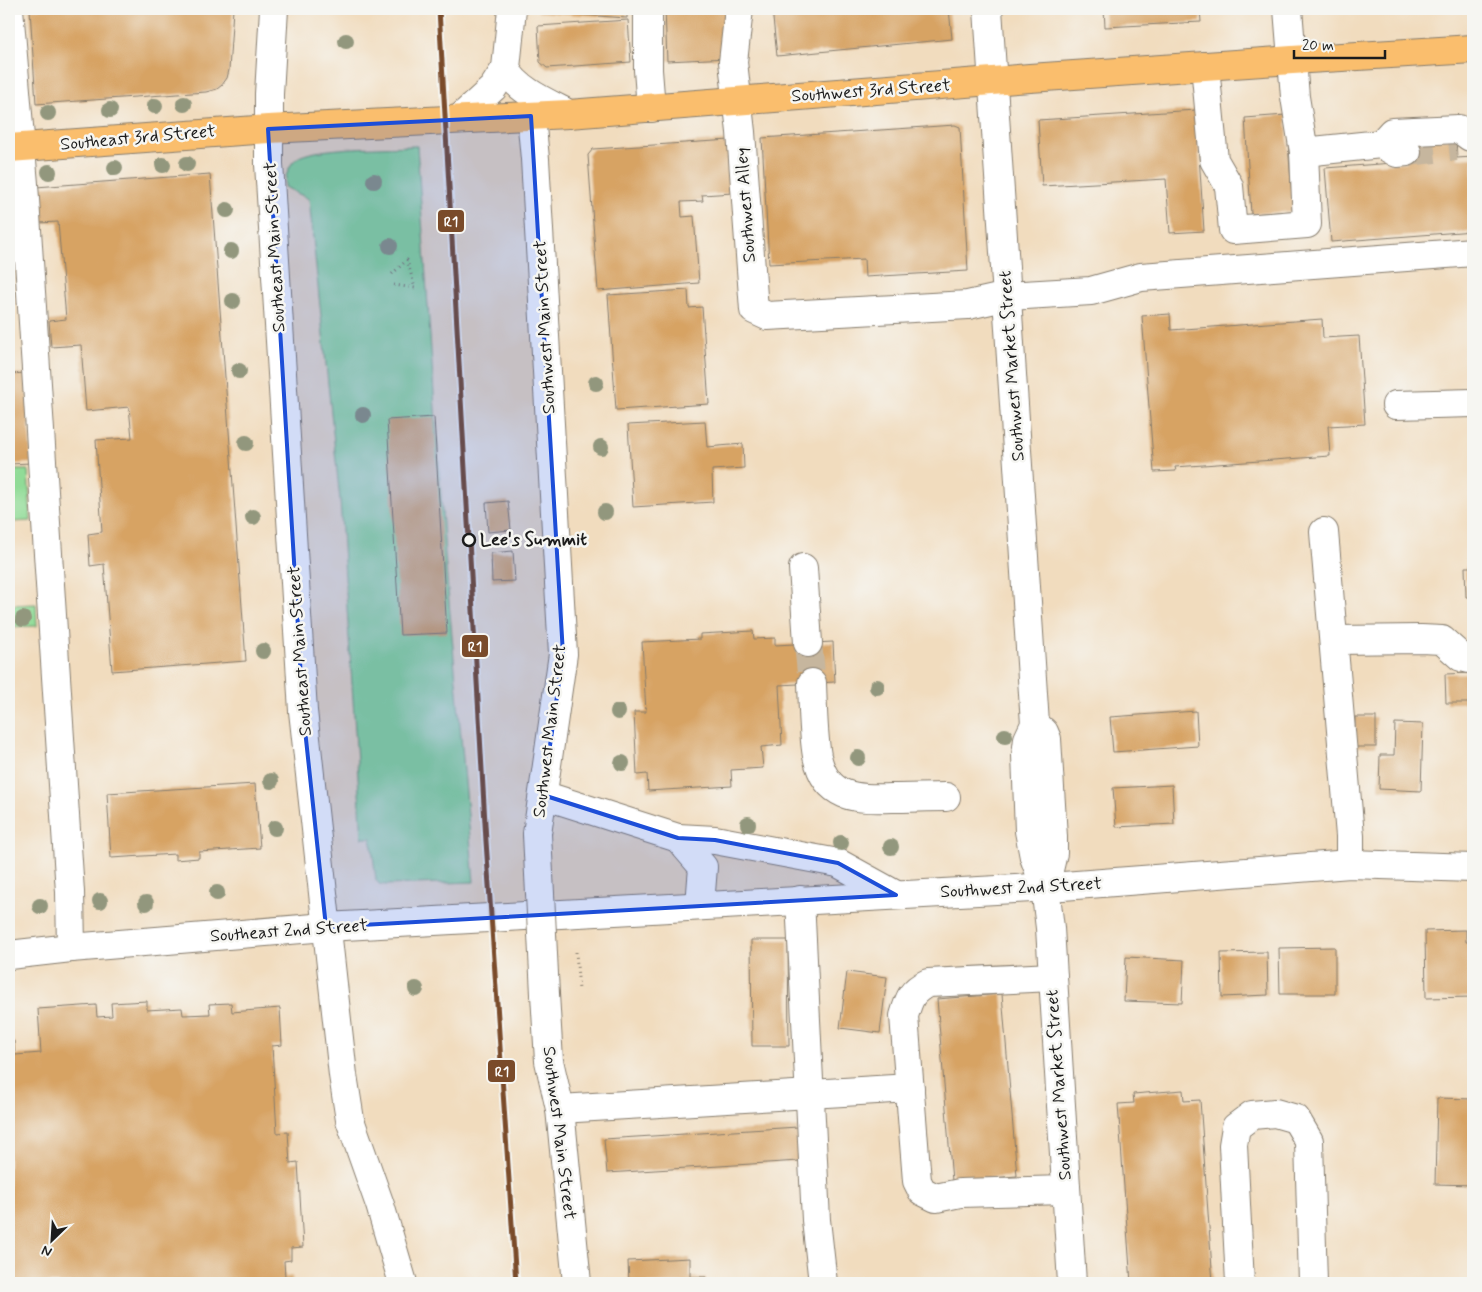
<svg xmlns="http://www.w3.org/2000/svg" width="1482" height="1292" font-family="Mynerve,sans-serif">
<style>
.green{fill:#91db97;stroke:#567c5a}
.building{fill:#d7a364}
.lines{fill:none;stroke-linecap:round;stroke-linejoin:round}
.minor-tunnel{stroke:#c6b69e;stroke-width:28;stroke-dasharray:28 14;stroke-linecap:butt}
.minor-casing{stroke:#867c6d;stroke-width:30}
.major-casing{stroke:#867c6d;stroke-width:30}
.path{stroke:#867c6d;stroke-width:3;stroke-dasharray:1 4;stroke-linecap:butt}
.minor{stroke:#fff;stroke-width:28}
.major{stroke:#fabe6d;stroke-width:28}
.minor-bridge-casing{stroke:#867c6d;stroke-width:30;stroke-linecap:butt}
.minor-bridge{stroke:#fff;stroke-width:28}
.rail-1-casing{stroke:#f6f6f2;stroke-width:9}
.rail-1{stroke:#7a4b2a;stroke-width:5}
.tree{fill:#92977d}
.marked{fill:#1d4ed8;fill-opacity:0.2;stroke:#1d4ed8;stroke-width:4;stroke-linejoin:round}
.stop-dot{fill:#f6f6f2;stroke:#1c1c1c;stroke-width:2.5}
.labels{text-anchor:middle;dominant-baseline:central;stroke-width:5;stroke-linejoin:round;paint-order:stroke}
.street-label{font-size:18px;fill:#1c1c1c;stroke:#f6f6f2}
.stop-label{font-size:18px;font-weight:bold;fill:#1c1c1c;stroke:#f6f6f2;text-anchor:start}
.line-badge{stroke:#f6f6f2;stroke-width:2}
.badge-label{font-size:14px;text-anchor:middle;font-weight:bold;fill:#fff}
</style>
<rect width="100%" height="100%" fill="#f6f6f2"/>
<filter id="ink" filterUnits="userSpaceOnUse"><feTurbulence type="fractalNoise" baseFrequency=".02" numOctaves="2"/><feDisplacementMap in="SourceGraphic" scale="10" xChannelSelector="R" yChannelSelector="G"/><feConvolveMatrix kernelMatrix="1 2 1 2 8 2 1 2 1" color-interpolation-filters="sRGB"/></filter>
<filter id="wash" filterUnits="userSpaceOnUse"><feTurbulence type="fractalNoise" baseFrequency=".0096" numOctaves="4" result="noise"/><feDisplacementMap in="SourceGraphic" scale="20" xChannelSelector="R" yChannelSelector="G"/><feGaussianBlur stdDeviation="1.12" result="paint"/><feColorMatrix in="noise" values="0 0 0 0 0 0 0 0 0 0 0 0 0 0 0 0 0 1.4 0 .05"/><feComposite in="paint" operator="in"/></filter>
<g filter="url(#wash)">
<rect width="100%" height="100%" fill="#f1dcbe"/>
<!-- green -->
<g class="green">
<path d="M 417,146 L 446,569 L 474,882 L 385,885 L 379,884 L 376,880 L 371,838 L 362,838 L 340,500 L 309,199 L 285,187 C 285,177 288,166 296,159 C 311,146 394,147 417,146 Z"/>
<polygon points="9,470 28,470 31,521 12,522"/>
<polygon points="36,604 37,626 11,627 9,605"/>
</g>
<g id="blocks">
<!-- building -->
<g class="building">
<polygon points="30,9 233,9 229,70 227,78 222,85 217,89 206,92 36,104"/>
<polygon points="539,9 627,9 627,18 538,12"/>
<polygon points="665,9 729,9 728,58 667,61"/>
<polygon points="772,9 949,9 952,39 777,56"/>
<polygon points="1104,9 1200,9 1201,22 1105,27"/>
<polygon points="628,20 631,62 547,68 540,62 538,26"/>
<polygon points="1196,110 1204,231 1170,233 1166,179 1042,186 1038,120"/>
<polygon points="1286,115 1293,211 1251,214 1245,118"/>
<polygon points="955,125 960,127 968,271 865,277 864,259 769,264 762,138"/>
<polygon points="1456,138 1457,158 1473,157 1473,231 1331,242 1325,168 1407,162 1406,142"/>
<polygon points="730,140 733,193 702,195 703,201 681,202 682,217 694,216 699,283 598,291 588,155 593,149"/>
<polygon points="210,174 246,661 112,671 104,564 90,566 88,534 102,532 96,440 132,438 129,407 86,411 81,345 51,347 49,321 66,319 58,222 39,223 36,187"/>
<polygon points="10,219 13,263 9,263 9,220"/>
<polygon points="688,290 689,308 702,307 709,404 616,410 608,295"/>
<polygon points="1170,314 1171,330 1322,319 1323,338 1359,336 1365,424 1328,426 1330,456 1175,467 1176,471 1154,472 1142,316"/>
<polygon points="26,373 31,463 9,464 9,374"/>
<polygon points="434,417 447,633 400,635 387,420"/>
<polygon points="705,421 707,447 743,444 744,468 712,470 713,502 633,507 628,425"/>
<polygon points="508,501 511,530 488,532 486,503"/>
<polygon points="513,551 515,581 492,582 491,553"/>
<polygon points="1465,567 1473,567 1473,597 1466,597"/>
<polygon points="753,631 754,639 775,638 775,645 833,642 835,682 779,685 782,745 761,747 763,768 731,770 732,786 648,791 647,774 637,775 634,712 646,712 642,642 700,639 700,634"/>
<polygon points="1473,673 1473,703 1446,703 1445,674"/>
<polygon points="1196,711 1198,746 1113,752 1110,717"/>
<rect x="1355" y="717" width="21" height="30"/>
<polygon points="1395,723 1423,724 1421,791 1379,789 1380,755 1394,755"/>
<polygon points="255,784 260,848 199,852 199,858 175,860 175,854 111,858 107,793"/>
<polygon points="1172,785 1174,824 1116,827 1113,788"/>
<polygon points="1466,930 1466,942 1473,942 1473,997 1426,998 1425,931"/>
<polygon points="751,940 788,940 789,1046 752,1046"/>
<polygon points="1335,947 1335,994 1280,994 1279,948"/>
<polygon points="1267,952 1268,995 1222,997 1221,953"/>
<polygon points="1126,957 1184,960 1182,1003 1124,1001"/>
<polygon points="847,972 887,977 880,1033 840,1028"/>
<polygon points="1002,994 1017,1176 952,1181 937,999"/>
<polygon points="147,1001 147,1010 182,1008 183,1015 210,1014 209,1004 231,1003 232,1012 280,1008 282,1045 272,1046 277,1133 288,1132 290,1163 298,1162 303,1247 291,1248 291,1260 284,1261 285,1277 292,1276 293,1283 9,1283 9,1041 14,1041 15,1055 41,1053 38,1009 96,1005 97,1017 112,1016 111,1003"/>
<polygon points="1183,1090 1184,1101 1200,1100 1213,1283 1131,1283 1118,1104 1134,1103 1133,1094"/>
<polygon points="1437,1098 1473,1099 1473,1185 1435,1184"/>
<polygon points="798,1127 799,1161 607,1173 604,1139"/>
<polygon points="690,1258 690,1277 706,1277 706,1283 629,1283 628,1261"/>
</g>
</g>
</g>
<g filter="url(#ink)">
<use href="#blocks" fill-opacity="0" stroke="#867c6d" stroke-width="1"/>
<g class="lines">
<!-- minor-tunnel -->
<g class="minor-tunnel">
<polyline points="1407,152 1456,147"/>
<polyline points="808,643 812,683"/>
</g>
<!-- minor casing -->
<g class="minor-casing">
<g id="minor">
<polyline points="9,9 24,184 59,723 70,892 71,948"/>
<polyline points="274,9 269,94 269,164 303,711 343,1075 350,1120 380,1205 403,1283"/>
<polyline points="648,9 648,70 651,108"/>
<polyline points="739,9 733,62 741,132 754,310 767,316 968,305 1008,296 1091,291 1141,277 1473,252"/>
<polyline points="988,9 1035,724 1028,739 1026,755 1029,831 1034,857 1045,887 1050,928 1072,1283"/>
<polyline points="1288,9 1295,97 1304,152 1381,144 1392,132 1459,129 1470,137 1473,136"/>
<polyline points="1205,66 1214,160 1229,186 1233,230 1307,224 1304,152"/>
<path d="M 506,68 C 514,89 550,104 569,114"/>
<polyline points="531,116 535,159 563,654 537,834"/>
<polyline points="459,119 493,88 506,68 512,9"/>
<polyline points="1381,144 1397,153 1407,152"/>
<polyline points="1396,405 1473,403"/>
<polyline points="1324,532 1350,836 1350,864"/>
<polyline points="803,568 808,643"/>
<polyline points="1334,640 1421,639 1442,640 1461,657 1473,660"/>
<path d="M 812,683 C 813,706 813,734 817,756 C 826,799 855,799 892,798 C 910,798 928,797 946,797"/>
<polyline points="1035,724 1044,732 1047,739 1053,837 1053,853 1045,887"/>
<polyline points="543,795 678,838 715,840 838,863 896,895"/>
<polyline points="678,838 703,867 700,905"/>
<polyline points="800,900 816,1220 823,1283"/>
<polyline points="9,955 71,948 326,927 1050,887 1350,864 1473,868"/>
<path d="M 1053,977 L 928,983 C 911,991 909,999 904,1016 L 917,1181 L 922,1191 L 936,1198 L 960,1193 L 1066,1190"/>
<polyline points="545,994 549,1061 560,1109 577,1283"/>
<polyline points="560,1109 910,1088"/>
<polyline points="1240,1283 1233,1145 1236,1127 1252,1115 1275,1113 1296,1119 1309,1141 1313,1283"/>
</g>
</g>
<!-- major casing -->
<g class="major-casing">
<polyline id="major" points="9,148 268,129 569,114 1030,78 1292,60 1473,49"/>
</g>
<!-- path -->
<g class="path">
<polyline points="463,9 484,9"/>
<polyline points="392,274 407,260 415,288 394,285"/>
<polyline points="576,952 579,990"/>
</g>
<!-- minor -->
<use href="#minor" class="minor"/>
<!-- major -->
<use href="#major" class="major"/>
<!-- minor-bridge casing -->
<g class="minor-bridge-casing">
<polyline id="minor-bridge" points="537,834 545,994"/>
</g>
<!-- minor-bridge -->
<use href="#minor-bridge" class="minor-bridge"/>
<!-- rail-1 casing -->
<g class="rail-1-casing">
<polyline id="rail-1" points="439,9 486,841 516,1283"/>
</g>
<!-- rail-1 -->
<use href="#rail-1" class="rail-1"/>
</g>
<!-- trees -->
<g class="tree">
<circle cx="346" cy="41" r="8"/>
<circle cx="184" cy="104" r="8"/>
<circle cx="155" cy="106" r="8"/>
<circle cx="110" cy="110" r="8"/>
<circle cx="48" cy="113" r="8"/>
<circle cx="187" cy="164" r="8"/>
<circle cx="163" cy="165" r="8"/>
<circle cx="115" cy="168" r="8"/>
<circle cx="49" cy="172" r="8"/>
<circle cx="374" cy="181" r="8"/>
<circle cx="227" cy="210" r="8"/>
<circle cx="390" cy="246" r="8"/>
<circle cx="231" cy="251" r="8"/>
<circle cx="233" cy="301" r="8"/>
<circle cx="239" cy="371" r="8"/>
<circle cx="596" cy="383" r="8"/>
<circle cx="363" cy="415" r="8"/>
<circle cx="246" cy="443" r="8"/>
<circle cx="601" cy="447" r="8"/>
<circle cx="605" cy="512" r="8"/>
<circle cx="253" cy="517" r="8"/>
<circle cx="23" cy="619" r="8"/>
<circle cx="263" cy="651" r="8"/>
<circle cx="877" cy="687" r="8"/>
<circle cx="618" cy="712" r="8"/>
<circle cx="1005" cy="736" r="8"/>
<circle cx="858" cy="758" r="8"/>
<circle cx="622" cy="763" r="8"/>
<circle cx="271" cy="781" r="8"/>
<circle cx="748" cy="824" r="8"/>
<circle cx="275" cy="828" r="8"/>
<circle cx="841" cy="843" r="8"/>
<circle cx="891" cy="847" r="8"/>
<circle cx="217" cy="893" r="8"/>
<circle cx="100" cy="901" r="8"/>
<circle cx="146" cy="903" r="8"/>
<circle cx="40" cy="906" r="8"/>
<circle cx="416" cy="989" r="8"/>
</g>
</g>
<!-- marked area -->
<path class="marked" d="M 531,116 L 563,654 L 543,795 L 678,838 L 715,840 L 838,863 L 896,895 L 326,927 L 303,711 L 268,129 Z"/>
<!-- markers -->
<circle class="stop-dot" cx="469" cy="540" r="6"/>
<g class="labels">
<!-- street labels -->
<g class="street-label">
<text transform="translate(871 91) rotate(-4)">Southwest 3rd Street</text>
<text transform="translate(138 138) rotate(-5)">Southeast 3rd Street</text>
<text transform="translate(746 205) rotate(-94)">Southwest Alley</text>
<text transform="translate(275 247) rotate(-93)">Southeast Main Street</text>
<text transform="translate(545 327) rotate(-93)">Southwest Main Street</text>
<text transform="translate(1012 366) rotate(-94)">Southwest Market Street</text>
<text transform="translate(300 651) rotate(-94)">Southeast Main Street</text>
<text transform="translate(550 731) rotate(-83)">Southwest Main Street</text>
<text transform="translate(1021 888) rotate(-3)">Southwest 2nd Street</text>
<text transform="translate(289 931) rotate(-4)">Southeast 2nd Street</text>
<text transform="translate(1059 1085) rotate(-94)">Southwest Market Street</text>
<text transform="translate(559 1133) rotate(83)">Southwest Main Street</text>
</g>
<!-- stop labels -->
<g class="stop-label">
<text x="480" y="540">Lee's Summit</text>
</g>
</g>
<g class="line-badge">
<rect x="437" y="209" width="28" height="24" rx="5" fill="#7a4b2a"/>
<rect x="461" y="634" width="28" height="24" rx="5" fill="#7a4b2a"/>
<rect x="487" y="1059" width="29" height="24" rx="5" fill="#7a4b2a"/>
</g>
<g class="badge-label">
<text x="451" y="226">R1</text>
<text x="475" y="651">R1</text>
<text x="502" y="1076">R1</text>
</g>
<!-- margin -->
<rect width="1482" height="1292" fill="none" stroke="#f6f6f2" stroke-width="30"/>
<!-- north arrow -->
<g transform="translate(52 1240) rotate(205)" stroke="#f6f6f2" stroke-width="4" paint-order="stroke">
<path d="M0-4L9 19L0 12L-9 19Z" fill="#1c1c1c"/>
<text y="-8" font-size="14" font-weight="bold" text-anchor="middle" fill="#1c1c1c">N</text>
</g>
<!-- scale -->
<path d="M1294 50v8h91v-8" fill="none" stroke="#1c1c1c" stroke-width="2.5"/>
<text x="1302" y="50" font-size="15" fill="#1c1c1c" stroke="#f6f6f2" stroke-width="4" paint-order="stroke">20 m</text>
</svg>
